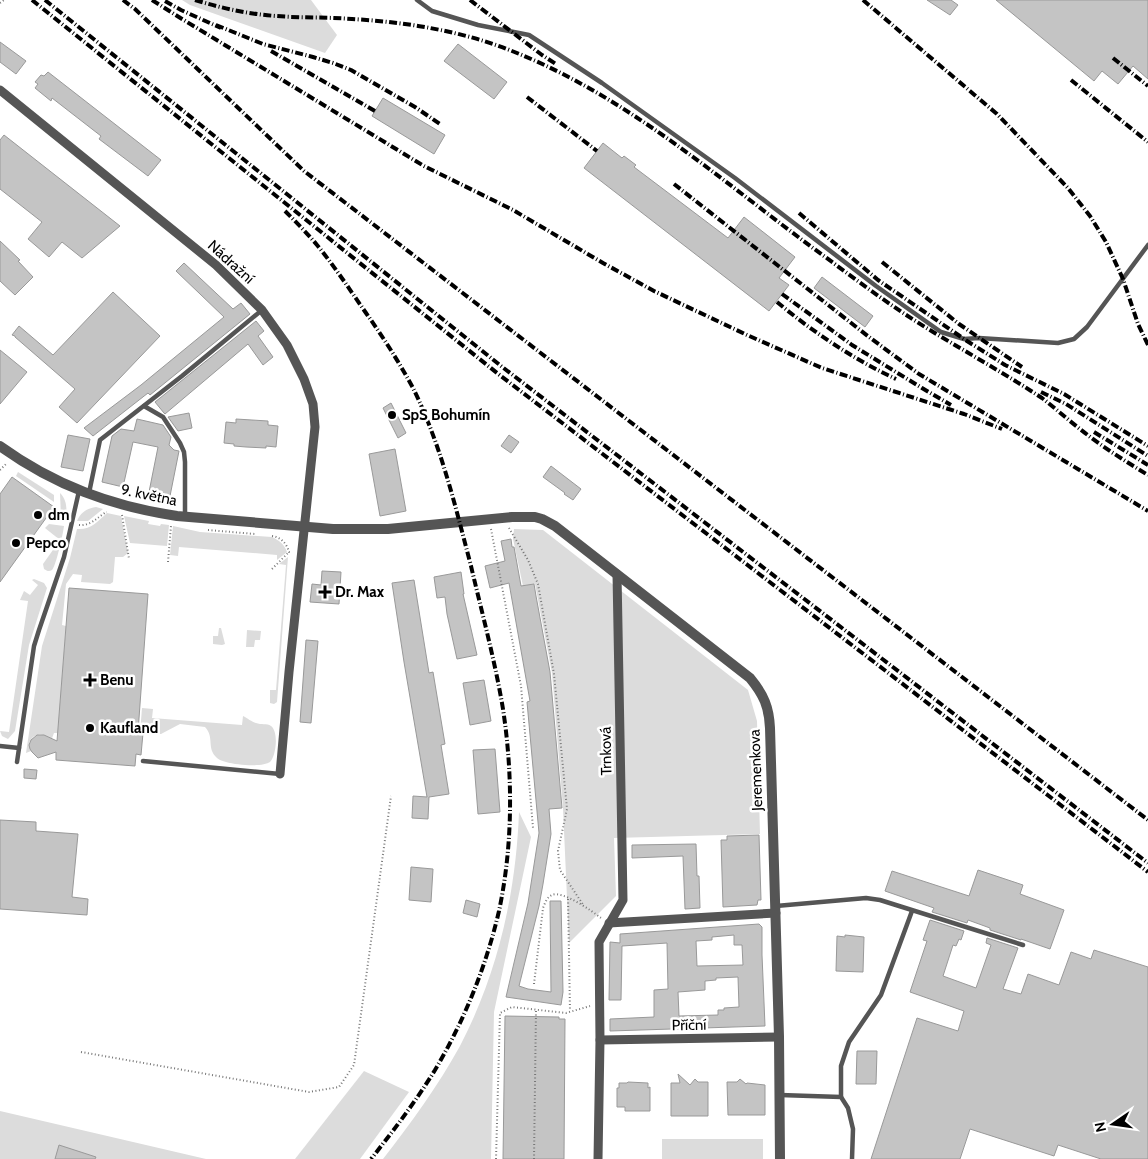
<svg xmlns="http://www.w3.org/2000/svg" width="1148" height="1159" font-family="Cabin,sans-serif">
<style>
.green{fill:#dcdcdc}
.building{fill:#c4c4c4;stroke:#999;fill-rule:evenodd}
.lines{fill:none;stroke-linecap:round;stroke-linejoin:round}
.path{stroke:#777;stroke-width:2;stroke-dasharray:1 2.5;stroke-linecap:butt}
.service{stroke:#555;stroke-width:4.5}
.minor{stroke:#555;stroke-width:9}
.tertiary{stroke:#555;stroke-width:10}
.rail{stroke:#000;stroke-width:4;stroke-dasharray:8 2.5 1 2.5;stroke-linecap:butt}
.poi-dot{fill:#000;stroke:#fff;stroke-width:2}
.labels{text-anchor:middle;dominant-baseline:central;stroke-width:5;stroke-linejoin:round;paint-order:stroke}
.street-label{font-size:15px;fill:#000;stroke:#fff}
.poi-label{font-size:15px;font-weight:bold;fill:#000;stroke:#fff;text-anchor:start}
</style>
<rect width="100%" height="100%" fill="#fff"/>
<!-- green -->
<g class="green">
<polygon points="182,0 311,0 337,35 325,53 190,5"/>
<polygon points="18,472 54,495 54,502 16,476"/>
<path d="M 60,493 C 67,500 67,509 66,519 L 61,518 Z"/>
<path d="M 96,507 L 103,509 L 88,521 L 77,521 C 81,512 86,509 96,507 Z"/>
<path d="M 107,513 L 121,516 L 128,553 L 123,557 L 115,557 L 113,582 L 110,584 L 81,582 L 82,575 L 73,574 L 66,584 L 62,625 L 66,626 L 58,733 L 54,733 L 51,741 C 44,732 34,732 29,743 L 31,751 L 26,753 L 42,646 L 70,558 L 77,529 C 91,530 97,522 107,513 Z"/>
<polygon points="124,516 149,521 148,524 160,526 161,524 169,525 167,546 130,543"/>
<path d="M 49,524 L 64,526 C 63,534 56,566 52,570 C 49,572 47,571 44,569 L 43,564 L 60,540 L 45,528 Z"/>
<path d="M 173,526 L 200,532 L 272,537 C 279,540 285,545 287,552 L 277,560 L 277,555 L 179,547 L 178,556 L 170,555 Z"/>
<polygon points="514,529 543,530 748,690 757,721 760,834 614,838 616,896 569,943 563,808 552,673 535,584 523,586 513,539"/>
<polygon points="288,557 277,702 274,704 270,703 270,690 276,690 286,565 279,564"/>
<polygon points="34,579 44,583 47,588 29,645 15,731 8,739 2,736 0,731 9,732 28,601 20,600 24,591 30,595 38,585 32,580"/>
<polygon points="219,628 221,628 225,644 222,645 213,644 213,636 218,636"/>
<polygon points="247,630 261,631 260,640 255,640 254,647 246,647"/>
<path d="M 142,708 L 153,709 L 152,718 L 242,725 L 243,716 C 247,718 252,722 256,723 C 261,725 267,723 271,726 C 279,732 276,756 270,762 C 262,768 225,765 217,758 C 206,748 215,738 205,727 L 180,724 L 161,734 L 140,733 Z"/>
<path d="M 519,812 L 531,837 L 494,1012 L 491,1159 L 383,1159 C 411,1123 438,1086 460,1046 C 498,973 516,893 519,812 Z"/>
<polygon points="364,1071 409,1092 360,1159 295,1159"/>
<polygon points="0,1111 206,1159 0,1159"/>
<rect x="662" y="1139" width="101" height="20"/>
</g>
<!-- building -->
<g class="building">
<polygon points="927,0 951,0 958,5 950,15"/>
<polygon points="996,0 1148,0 1148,79 1133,66 1118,84 1102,71 1094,81"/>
<polygon points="0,42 26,61 16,74 0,62"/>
<polygon points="458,44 507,82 494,99 444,61"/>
<polygon points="48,72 161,160 148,176 99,139 101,136 52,98 51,101 35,88 38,84 35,82 41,75 44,76"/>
<polygon points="383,98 445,135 434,154 372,116"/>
<polygon points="4,135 120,226 82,258 62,242 49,257 28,239 42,222 0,189 0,140"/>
<polygon points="603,143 622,158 624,156 636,165 634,167 728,238 744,217 795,257 779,278 789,285 769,311 584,168"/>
<polygon points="0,241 20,260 18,261 33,277 15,295 0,281"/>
<polygon points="184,263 233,309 241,303 250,314 150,395 148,393 93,436 84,428 141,385 224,317 176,271"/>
<polygon points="822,277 873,316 865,327 814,288"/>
<polygon points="113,292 160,336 77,423 59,407 75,389 15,337 15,336 12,335 19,326 53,355"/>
<polygon points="256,321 264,331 258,336 273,357 263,365 248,344 165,414 164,413 155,402"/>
<polygon points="0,350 27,372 0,404"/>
<polygon points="391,403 406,433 398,438 383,408"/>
<polygon points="189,413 192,428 178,431 168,417"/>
<polygon points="137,419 163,425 171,437 169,445 174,450 179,451 170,496 149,492 158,447 133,442 123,487 102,482 112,436 121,429 134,431"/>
<polygon points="236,419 268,421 268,425 278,426 276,447 266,446 266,448 246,447 234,446 234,444 224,443 226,422 236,423"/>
<polygon points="68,435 90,439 83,471 61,467"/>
<polygon points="509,435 519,442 511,453 501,446"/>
<polygon points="395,449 406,511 380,516 369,454"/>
<polygon points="551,466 581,489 573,500 564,494 565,493 543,477"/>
<polygon points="12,477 54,507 0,582 0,494"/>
<polygon points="511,539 512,547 514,547 521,586 534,584 536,596 550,672 562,808 549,809 551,834 543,884 539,906 519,986 528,989 551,992 550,901 561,901 563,992 561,1005 506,997 528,903 539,833 527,702 530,701 509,583 490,588 485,566 505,561 501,541"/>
<polygon points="322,571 341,572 339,604 310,602 312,584 321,585"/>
<polygon points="461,572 464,594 463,594 477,655 457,659 447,614 445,597 437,598 434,577"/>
<polygon points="414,580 429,673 433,672 445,744 441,745 449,794 429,797 428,819 412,818 413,796 427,797 404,662 392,583"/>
<polygon points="69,588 148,594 138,732 143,733 141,755 136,754 135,766 56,760 56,752 38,758 32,752 30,749 29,745 31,740 37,735 44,735 57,741"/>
<polygon points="306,640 318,641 311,723 300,722"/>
<polygon points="484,680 491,721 470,725 463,683"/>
<polygon points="495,749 500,812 478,814 473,750"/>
<polygon points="24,769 37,770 36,779 24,778"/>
<polygon points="0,820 36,822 36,831 78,834 72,897 88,899 87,915 0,909"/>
<polygon points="759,835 761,900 758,900 757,905 723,907 721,840 727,840 727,836"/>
<polygon points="696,844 697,876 699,876 700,908 685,909 683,856 632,858 632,845"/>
<polygon points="411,867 433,869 431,902 409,900"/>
<polygon points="978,870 1023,885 1020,894 1064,910 1050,949 1021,939 1021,940 990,930 990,928 968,920 967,923 932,912 934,908 885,891 892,871 969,896"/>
<polygon points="466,900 480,904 477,917 463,913"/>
<polygon points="930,920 964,931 961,940 959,939 956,946 953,945 943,976 976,988 991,945 986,943 987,938 1018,948 1003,989 1021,994 1028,974 1059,985 1071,952 1091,959 1094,950 1148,967 1148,1159 1101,1159 1058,1145 1054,1156 970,1129 960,1159 871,1159 917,1018 958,1031 964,1011 910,992 927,941 923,940"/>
<path d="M 759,924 L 762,927 L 762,955 L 765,1026 L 610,1031 L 610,1019 L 654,1017 L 654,990 L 668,989 L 667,943 L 622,946 L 621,1000 L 609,1000 L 610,942 L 620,943 L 620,934 ZM 734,935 L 734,945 L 742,945 L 743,965 L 697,966 L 696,941 L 712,940 L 712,937 ZM 738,977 L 739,1007 L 724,1008 L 724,1010 L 718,1010 L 718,1015 L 679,1016 L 678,992 L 705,990 L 705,981 L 716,980 L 716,978 Z"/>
<polygon points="845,935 864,937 863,972 836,971 837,936 845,937"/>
<polygon points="505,1016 559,1017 559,1019 565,1019 564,1159 503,1159"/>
<polygon points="857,1051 877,1051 876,1084 856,1084"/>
<polygon points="678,1074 690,1085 695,1079 698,1082 708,1082 708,1116 671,1116 671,1083 680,1083"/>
<polygon points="740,1079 746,1084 747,1083 765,1085 765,1115 728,1115 727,1082 737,1082"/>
<polygon points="628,1082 648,1083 648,1088 650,1087 650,1111 625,1111 625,1107 617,1107 617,1088 619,1088 619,1083 627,1083"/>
<polygon points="59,1145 96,1157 95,1159 55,1159"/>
</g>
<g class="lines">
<!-- path -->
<g class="path">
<polyline points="0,3 4,0"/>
<polyline points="0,470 7,463"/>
<polyline points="122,515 129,559"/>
<path d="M 79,525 C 90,526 97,518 106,512 L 107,512"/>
<polyline points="509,528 528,560 538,584 554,674 567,809 558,851 560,870 584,906"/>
<polyline points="491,529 521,686 533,828"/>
<polyline points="208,530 255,534"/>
<path d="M 272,536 C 281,537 287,544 289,552 L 292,552"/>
<polyline points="168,562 171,526"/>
<polyline points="272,569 289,552"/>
<polyline points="568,899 570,1011"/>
<path d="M 534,984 L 543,908 C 545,903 547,897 552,895 C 562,890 592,911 601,918"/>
<polyline points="81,1052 309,1092 339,1087 354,1065 391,796"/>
<polyline points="496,1159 500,1013 512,1007 566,1013 590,1006"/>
<polyline points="534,1159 536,1009"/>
</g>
<!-- service -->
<g class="service">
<polyline points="417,0 432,11 478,25 529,35 602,83 735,178 876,286 941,332 964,339 979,338 1058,343 1074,339 1087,327 1148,245"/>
<polyline points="144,406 163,417 180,443 184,452 185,462 185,516"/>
<polyline points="89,493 100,440 182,376 262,310"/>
<polyline points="0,746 19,748"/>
<polyline points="143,761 280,774"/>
<polyline points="17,762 34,646 39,630 64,557 79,491"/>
<polyline points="776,906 866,898 880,900 1023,945"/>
<polyline points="780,1095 841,1097 848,1108 853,1129 852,1159"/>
<polyline points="841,1097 841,1066 849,1042 881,995 912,911"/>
</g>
<!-- minor -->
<g class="minor">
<polyline points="0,90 216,265 262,310 287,345 304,379 313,404 315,427 289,672 280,774"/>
<polyline points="609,923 776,913"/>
<polyline points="600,1040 779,1037"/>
<polyline points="598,1159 600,1040 599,942 623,900 617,574"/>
</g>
<!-- tertiary -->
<path class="tertiary" d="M 0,446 C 54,485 111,506 177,516 L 333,529 L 388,529 L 512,517 L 535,517 L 542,519 L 555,526 L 750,678 C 764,695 769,707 770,728 L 779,1037 L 780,1159"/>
<!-- rail -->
<g class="rail">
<polyline points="32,0 366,268 497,373 1148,872"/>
<polyline points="45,0 501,366 1148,863"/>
<polyline points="123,0 135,9 304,171 1148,820"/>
<polyline points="152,0 182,19 424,166 513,210 603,263 654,291 747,335 822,368 964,414 1002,429"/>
<path d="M 195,0 C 221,8 248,14 276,16 C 301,18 327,17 352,19 C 406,22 462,31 512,51 C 626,96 717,177 813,248 C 850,275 886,303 925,327 C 964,351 1004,373 1042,398 C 1055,408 1067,419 1080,429 C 1101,446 1125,461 1148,475"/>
<polyline points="470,0 542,55 556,64"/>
<polyline points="863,0 997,114 1068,188 1090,216 1106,242 1123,279 1138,324 1148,345"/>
<polyline points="165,1 181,10 221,28"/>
<polyline points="216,25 263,44 313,57 333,63 351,70 415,107 440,124"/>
<polyline points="271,51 375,111"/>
<polyline points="1113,58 1148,86"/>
<polyline points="1071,80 1148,142"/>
<polyline points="527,97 597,151"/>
<polyline points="674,184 869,337 919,374 1148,511"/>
<path d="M 285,211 C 296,222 307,233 317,245 C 335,267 350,290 366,313 C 383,337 399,362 413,388 C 441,445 455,505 471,566 C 482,613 495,661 503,709 C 513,775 513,845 499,911 C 486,967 464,1021 435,1070 C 416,1101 394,1130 371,1159"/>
<polyline points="799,213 878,280 967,341 1005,365 1064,394 1148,446"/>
<polyline points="882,262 959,324 1022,367"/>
<polyline points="782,294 852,345 922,388 951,405"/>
<path d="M 777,302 C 813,332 853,359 896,379"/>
<polyline points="1041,392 1066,404 1148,456"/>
<polyline points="1094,432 1148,465"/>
</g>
</g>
<!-- markers -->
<g class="poi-dot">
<circle cx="392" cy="415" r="5"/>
<circle cx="38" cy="515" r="5"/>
<circle cx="16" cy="543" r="5"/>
<path d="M322.5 584.5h5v5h5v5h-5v5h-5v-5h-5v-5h5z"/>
<path d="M87.5 672.5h5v5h5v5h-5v5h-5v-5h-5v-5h5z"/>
<circle cx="90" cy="728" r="5"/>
</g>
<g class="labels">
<!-- street labels -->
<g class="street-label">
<text transform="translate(231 262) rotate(42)">Nádražní</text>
<text transform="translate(149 495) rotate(12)">9. května</text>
<text transform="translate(606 751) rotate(-91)">Trnková</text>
<text transform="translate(756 770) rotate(-92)">Jeremenkova</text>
<text transform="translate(689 1025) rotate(-1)">Příční</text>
</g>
<!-- poi labels -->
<g class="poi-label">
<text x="402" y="415">SpS Bohumín</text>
<text x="48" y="515">dm</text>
<text x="26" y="543">Pepco</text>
<text x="335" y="592">Dr. Max</text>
<text x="100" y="680">Benu</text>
<text x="100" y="728">Kaufland</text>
</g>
</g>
<!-- north arrow -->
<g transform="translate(1113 1124) rotate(257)" stroke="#ffffff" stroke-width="4" paint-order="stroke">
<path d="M0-4L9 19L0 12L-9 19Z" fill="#000000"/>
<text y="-8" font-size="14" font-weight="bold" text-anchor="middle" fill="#000000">N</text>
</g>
</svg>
